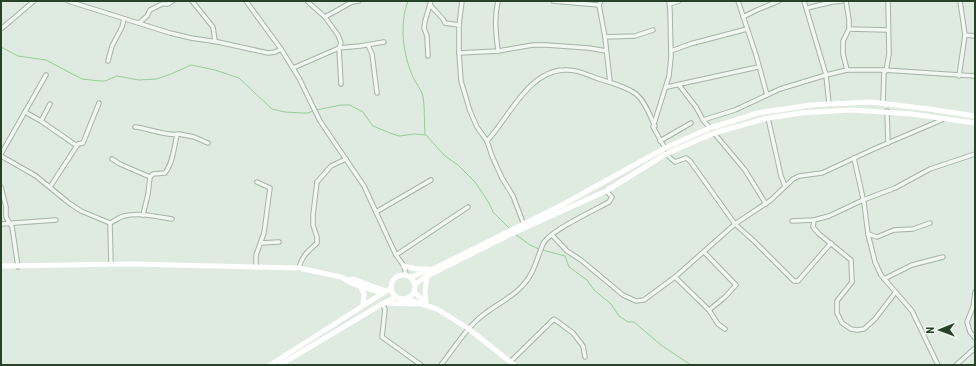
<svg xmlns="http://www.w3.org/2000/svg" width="976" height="366" font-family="'Roboto Condensed',sans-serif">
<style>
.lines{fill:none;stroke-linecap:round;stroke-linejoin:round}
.stream{stroke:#97cd97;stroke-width:1}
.street-casing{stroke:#a4b4a5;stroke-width:5.5}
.street{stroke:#f2f7f3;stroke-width:3.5}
.secondary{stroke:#fff;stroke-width:5}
</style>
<rect width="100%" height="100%" fill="#dfeae0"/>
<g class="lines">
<!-- stream -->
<g class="stream">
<path d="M 408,1 C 399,24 403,55 413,77 C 416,84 421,89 423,96 C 425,109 424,122 425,134"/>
<polyline points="1,47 18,56 46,60 82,79 100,81 105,81 117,76 139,80 156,79 171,74 191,65 215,70 239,78 272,109 285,112 302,113 308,113 313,111"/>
<polyline points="316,110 341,105 350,105 363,112 370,122 373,126 390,133 399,136 414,134 426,135 445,156 458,165 475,182 489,203 493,212 510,229"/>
<polyline points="515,234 530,245 539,249"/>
<polyline points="542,250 565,256 569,267 587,280 594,290 611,304 619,316 628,322 634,322 661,345 691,365"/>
</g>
<!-- street casing -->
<g class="street-casing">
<g id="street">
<polyline points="68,1 170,33 191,38 218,42 268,53 275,52 281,49"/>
<polyline points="192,1 213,27 215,41"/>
<polyline points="246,1 281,49 299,78 320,121 364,186 388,238 396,255 404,266 406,274"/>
<polyline points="307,1 325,17 338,35 341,43 339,48 341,84"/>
<polyline points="462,1 459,25 459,53 461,81 470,111 477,127 487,141 492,156 502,178 513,196 524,225"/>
<polyline points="553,1 599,5"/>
<polyline points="601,1 599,5 605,37 610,82"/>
<polyline points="738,1 756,55 767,95"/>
<polyline points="804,1 826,75 829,104"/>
<polyline points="846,1 849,20 849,29 843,41 843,54 847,70"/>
<polyline points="670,4 679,1"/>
<polyline points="430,5 443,19 445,23 459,25"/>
<polyline points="807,8 832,2 842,1"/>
<polyline points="325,17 352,2 359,1"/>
<polyline points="743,17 757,10 779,1"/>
<polyline points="139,23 147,16 150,10 162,4 168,4 173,1"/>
<polyline points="1,29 34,1"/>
<polyline points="849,29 888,30"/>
<polyline points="965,35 975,36"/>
<polyline points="605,37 635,36 653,30"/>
<polyline points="368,45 372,54 377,93"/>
<path d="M 498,51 C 496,34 494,18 498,1"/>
<polyline points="671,51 690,44 747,29"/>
<polyline points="459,53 498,51 533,45 546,45 589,48 606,51"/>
<polyline points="428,56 427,36 424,28 425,21 431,1"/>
<polyline points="108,61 112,46 122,27 124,19"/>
<polyline points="293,68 339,48 360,46 384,42"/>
<polyline points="886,71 889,54 888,1"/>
<polyline points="959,76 965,35 960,1"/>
<polyline points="679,85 696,107 703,120 710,128"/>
<polyline points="667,87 758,67"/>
<polyline points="883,103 884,70"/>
<polyline points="887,111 888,143"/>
<polyline points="25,112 41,121 77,146"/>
<polyline points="768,118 781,176 785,186"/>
<polyline points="703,120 735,110 780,89 826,75 847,70 884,70 975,76"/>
<polyline points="41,121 50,104"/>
<path d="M 135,127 C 147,128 169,137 179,134 L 194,137 L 208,143"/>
<polyline points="714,133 745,170 766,204"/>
<path d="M 487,141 C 508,119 528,71 564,70 C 577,69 587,75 599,79 C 611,83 626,86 636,94 C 645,101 650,116 655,126"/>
<polyline points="660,141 691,123"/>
<polyline points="665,148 653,127 669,76 671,57 670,10 669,1"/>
<polyline points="1,154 46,75"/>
<polyline points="666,154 675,162 686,158 690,161 735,224 754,241 794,281 798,281 831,243"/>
<polyline points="1,156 36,176 69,203 81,211 110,223"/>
<polyline points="854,158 864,203 868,234 875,262 881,275 912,311 938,365"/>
<polyline points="112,159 120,164 150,177"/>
<path d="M 150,177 L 153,174 L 165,173 C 173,163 174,147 177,135"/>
<polyline points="1,187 6,207 6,217 12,227 13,233 18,267"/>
<polyline points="50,187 78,144 83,143 99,103"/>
<polyline points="376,212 431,180"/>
<polyline points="143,215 148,194 150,177"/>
<polyline points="814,220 813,227 819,234 851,260 852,282 837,301 837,313 842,323 851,329 857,330 864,329 875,319 895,293"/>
<polyline points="792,221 814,220 829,216 863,200 895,188 930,169 975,154"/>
<path d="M 110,223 C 115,221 119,217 124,216 C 140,212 157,217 172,219"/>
<polyline points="110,223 111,264"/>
<polyline points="1,224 56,220"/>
<polyline points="868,234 877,237 894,230 913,229 930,223"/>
<polyline points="552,235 567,251 581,260 623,295 636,301 644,300 675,277 735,224 771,200 793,179 799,176 822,173 876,148 944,119"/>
<polyline points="261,243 279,242"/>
<polyline points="704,252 736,285 725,297 709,310"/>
<polyline points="396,255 468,207"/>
<polyline points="256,266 256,255 264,233 270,188 257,182"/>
<path d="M 299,268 C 302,255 308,252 317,243 L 317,237 L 313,225 L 313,215 L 317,182 L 331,166 L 346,159"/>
<polyline points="675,277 709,310 718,324 725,329"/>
<polyline points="884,279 912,265 943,257"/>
<polyline points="975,292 973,307 967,322 970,332 975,338"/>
<polyline points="382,304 385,309 382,337 421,365"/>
<polyline points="510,362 554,319 573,333 583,346 585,357"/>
<path d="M 441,365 C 455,347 468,325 487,312 C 499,303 513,297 523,285 C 534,274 537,258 543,244 C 549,231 595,210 609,202 L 612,197 L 606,191"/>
<polyline points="956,365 975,348"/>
</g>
</g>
<!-- street -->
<use href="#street" class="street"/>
<!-- secondary -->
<g class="secondary">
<polyline points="1,266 132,264 299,268 341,277 351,283 382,293"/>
<polyline points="404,266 417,269 428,269"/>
<circle cx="403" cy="287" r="12"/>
<polyline points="411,277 435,268 562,205 665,148 710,128 758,113 810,105 871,102 929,109 975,116"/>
<polyline points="347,280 353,279 386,291"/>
<polyline points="415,284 427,276 507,236 606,191 666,154 714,133 768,118 801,113 851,110 912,114 975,123"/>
<polyline points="360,286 364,294 363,305"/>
<polyline points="414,292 426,303"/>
<polyline points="406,299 437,309 469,329 514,365"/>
<polyline points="386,303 416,304"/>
<polyline points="426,303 425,291 427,277"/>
<polyline points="270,365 391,288"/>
<polyline points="280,365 382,304 396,297"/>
</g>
</g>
<!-- border -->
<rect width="976" height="366" fill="none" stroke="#264229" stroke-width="4"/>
<!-- north arrow -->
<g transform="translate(940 330) rotate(269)" stroke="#eff7ef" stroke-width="3" paint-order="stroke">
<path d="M0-3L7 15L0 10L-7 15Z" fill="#264229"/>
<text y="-6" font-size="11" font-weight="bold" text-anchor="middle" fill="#264229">N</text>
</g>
</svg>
